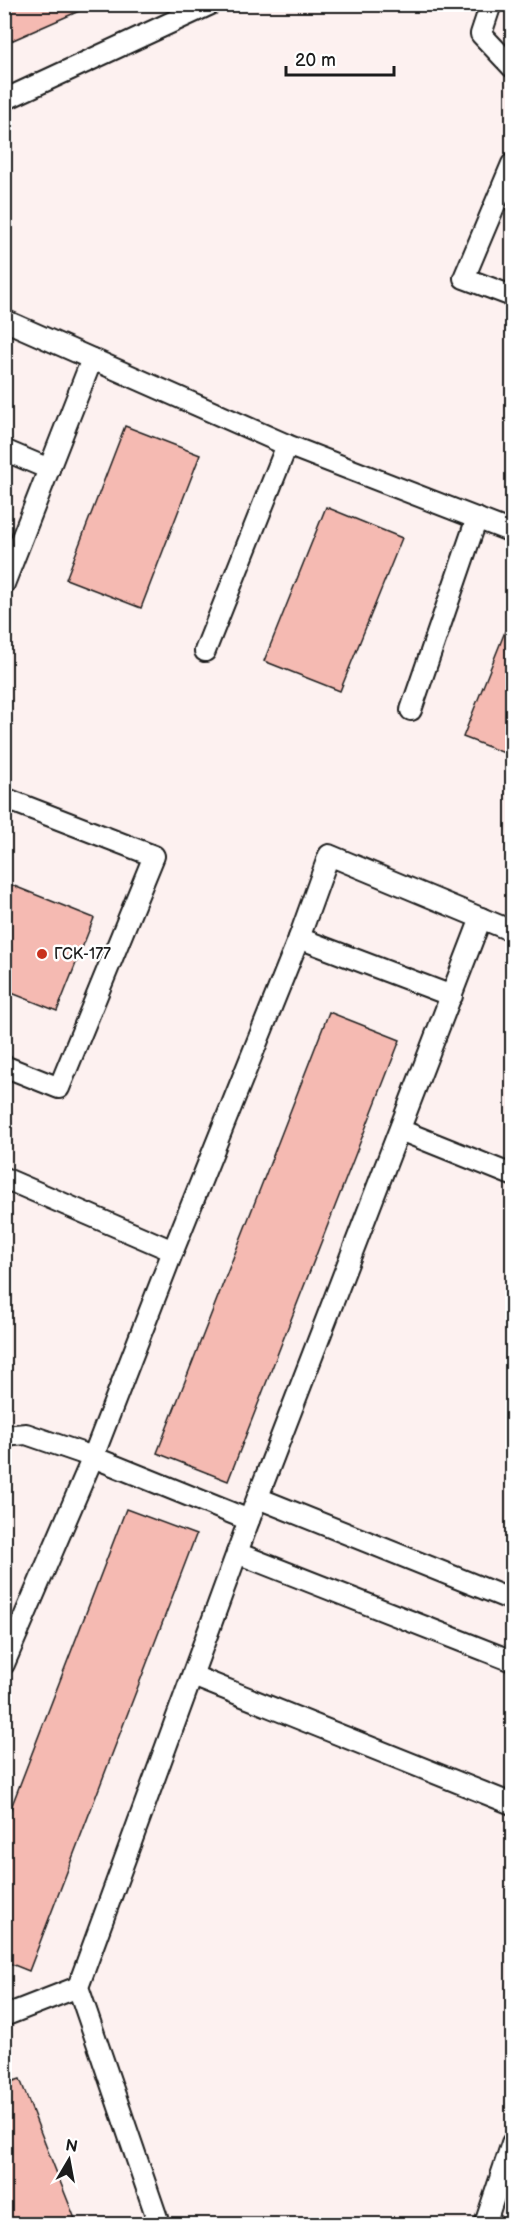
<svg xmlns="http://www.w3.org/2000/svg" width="517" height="2229" font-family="'Balsamiq Sans',sans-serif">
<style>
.building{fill:#f5bab2;stroke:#1c1c1c;stroke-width:1.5}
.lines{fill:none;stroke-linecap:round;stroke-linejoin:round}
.service-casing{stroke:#1c1c1c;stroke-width:24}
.service{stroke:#fff;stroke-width:20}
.poi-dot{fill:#c8321e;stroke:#fff;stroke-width:2}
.labels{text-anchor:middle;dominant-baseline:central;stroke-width:5;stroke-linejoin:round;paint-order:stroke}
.poi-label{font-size:16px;fill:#1c1c1c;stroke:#fff;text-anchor:start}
</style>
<rect width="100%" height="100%" fill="#fdf1f0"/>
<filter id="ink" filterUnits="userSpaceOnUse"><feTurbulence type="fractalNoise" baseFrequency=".0167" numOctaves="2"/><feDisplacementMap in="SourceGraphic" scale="12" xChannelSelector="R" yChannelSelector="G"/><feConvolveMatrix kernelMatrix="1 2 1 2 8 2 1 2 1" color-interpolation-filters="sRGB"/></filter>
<g filter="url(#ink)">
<!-- building -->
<g class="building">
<polygon points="4,4 95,4 4,44"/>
<polygon points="125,426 200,455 141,608 66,579"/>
<polygon points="326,507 402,538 340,691 264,661"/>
<polygon points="512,614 512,756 463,737"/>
<polygon points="4,882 94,918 57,1011 4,990"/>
<polygon points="329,1012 400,1040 228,1481 157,1453"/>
<polygon points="126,1509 196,1535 29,1971 4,1961 4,1826"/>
<polygon points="20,2079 46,2146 77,2224 4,2224 4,2084"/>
</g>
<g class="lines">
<!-- service casing -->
<g class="service-casing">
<g id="service">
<polyline points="491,4 481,34 512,67"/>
<polyline points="4,100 211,4"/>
<polyline points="512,164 464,278 512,296"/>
<polyline points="4,320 287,445 512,532"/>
<polyline points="4,450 49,469"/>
<polyline points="4,584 92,359"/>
<polyline points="205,651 287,445"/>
<polyline points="411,710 477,518"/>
<polyline points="4,798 154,856 59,1088 4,1066"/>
<polyline points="299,938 452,996"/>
<polyline points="400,1130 512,1175"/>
<polyline points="4,1178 173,1251"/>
<polyline points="4,1436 26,1434 93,1457 249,1520"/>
<polyline points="258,1498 512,1600"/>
<polyline points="237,1553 512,1661"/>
<polyline points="4,1664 93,1457 173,1251 299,938 329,855 512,931"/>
<polyline points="193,1676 512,1804"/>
<polyline points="4,2016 78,1987"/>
<polyline points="159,2224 78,1987 249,1520 481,918"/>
<polyline points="485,2224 512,2143"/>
</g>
</g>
<!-- service -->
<use href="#service" class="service"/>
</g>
</g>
<!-- markers -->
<circle class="poi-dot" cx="42" cy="954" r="6"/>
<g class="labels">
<!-- poi labels -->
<g class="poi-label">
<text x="54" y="954">ГСК-177</text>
</g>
</g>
<!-- margin -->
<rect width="517" height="2229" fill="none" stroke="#fff" stroke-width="24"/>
<rect x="12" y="12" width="493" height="2205" fill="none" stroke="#1c1c1c" stroke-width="2" filter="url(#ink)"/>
<!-- north arrow -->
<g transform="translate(69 2160) rotate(10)" stroke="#ffffff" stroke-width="4.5" paint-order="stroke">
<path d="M0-4.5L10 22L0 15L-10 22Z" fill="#1c1c1c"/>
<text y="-9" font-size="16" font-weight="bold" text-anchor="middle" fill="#1c1c1c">N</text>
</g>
<!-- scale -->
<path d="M286 66v9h108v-9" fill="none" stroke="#1c1c1c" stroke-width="3"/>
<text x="295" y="66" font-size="18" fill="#1c1c1c" stroke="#ffffff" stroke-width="4.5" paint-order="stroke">20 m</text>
</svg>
